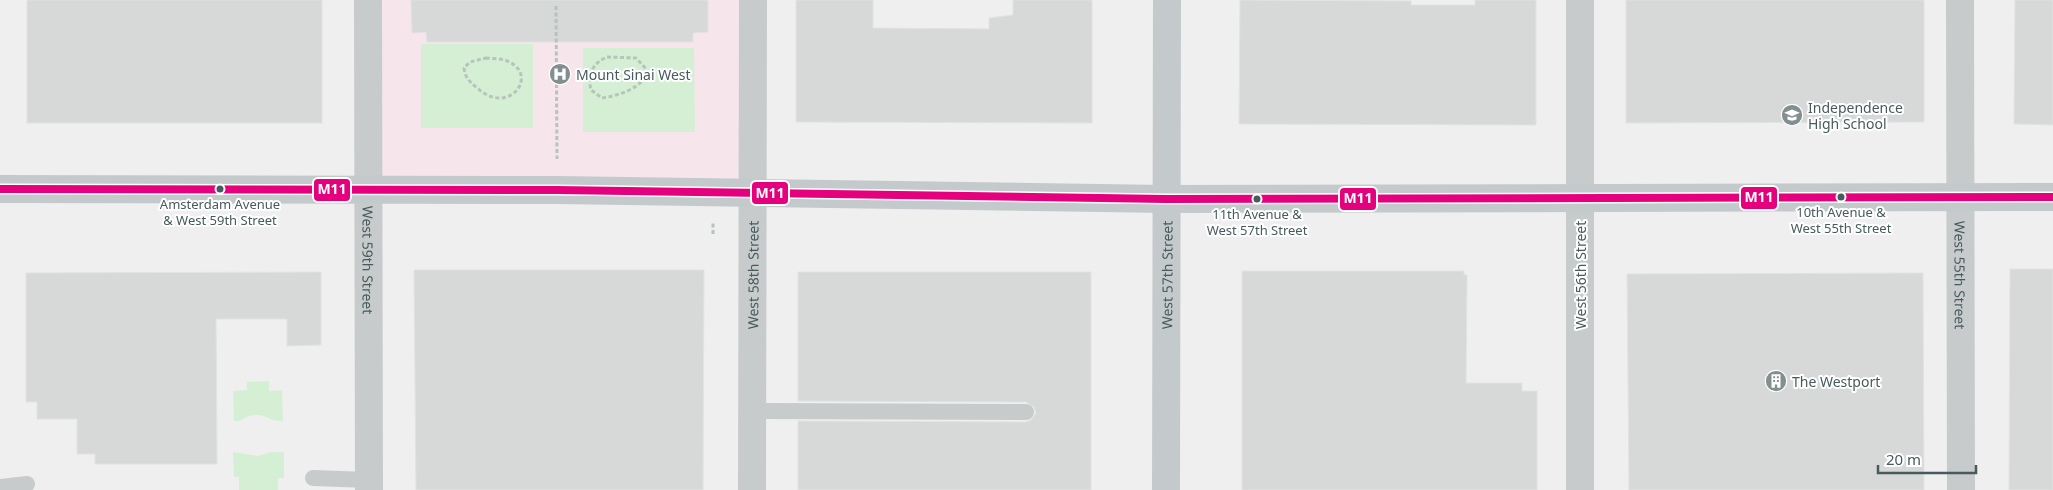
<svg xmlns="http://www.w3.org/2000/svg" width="2053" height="490" font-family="'Noto Sans',sans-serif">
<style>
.medical{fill:#f6e6eb}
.green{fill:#d4efd4}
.building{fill:#d7d8d8;stroke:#e1e2e2}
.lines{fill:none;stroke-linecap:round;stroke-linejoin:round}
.path{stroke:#b7c4bb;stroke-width:3;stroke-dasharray:4 2.5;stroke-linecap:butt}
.service{stroke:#c7cbcc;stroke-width:16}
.minor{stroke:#c7cbcc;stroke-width:28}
.tertiary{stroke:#c7cbcc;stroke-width:28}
.primary{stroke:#c4cacb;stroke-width:28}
.bus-1-casing{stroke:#fff;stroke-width:11}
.bus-1{stroke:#e5007d;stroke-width:8}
.bus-dot{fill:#475a5c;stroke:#fff;stroke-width:2}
.labels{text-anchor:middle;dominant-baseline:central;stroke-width:4;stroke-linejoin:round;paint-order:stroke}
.bus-label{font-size:13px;fill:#475a5c;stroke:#fff}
.poi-label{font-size:14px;fill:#475a5c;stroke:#fff;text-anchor:start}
.street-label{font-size:14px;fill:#475a5c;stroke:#fff}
.line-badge{stroke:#fff;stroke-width:2}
.badge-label{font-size:14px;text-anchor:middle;font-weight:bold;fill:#fff}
</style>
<rect width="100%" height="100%" fill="#f0efef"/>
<!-- medical -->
<polygon class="medical" points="368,0 753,0 752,193 369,189"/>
<!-- green -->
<g class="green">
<rect x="421" y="44" width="112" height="84"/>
<polygon points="583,48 694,48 695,132 583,132"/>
<path d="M 269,381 L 269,391 L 282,390 L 283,421 C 272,422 267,415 257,415 C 247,414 243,422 234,421 L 233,391 L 247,390 L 247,382 Z"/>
<polygon points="233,452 258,456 270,452 284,452 284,478 278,478 278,490 239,490 239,477 234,477"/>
</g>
<!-- building -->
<g class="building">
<rect x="27" y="0" width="295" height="123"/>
<polygon points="411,0 708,0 708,32 693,33 693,42 427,42 426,32 412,33"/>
<polygon points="796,0 873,0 873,28 989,29 989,18 1013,15 1013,0 1092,0 1092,123 796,122"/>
<polygon points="1240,0 1411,1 1411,5 1475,5 1475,0 1536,0 1536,125 1239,124"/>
<polygon points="1626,0 1924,0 1924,122 1626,123"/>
<polygon points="2015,0 2053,0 2053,125 2014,124"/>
<polygon points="2010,269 2053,269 2053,490 2009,490"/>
<polygon points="414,270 704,270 703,490 416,490"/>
<polygon points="1242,271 1464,271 1464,275 1467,275 1466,383 1522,383 1522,391 1537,391 1537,490 1242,490"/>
<polygon points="321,272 321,345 287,346 287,319 216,319 217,464 95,464 95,454 77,454 77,419 37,419 37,402 26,402 26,273"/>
<polygon points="798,272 1091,272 1091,490 798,490 798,421 1026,422 1031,420 1036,413 1034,407 1026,402 798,401"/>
<polygon points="1923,273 1924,490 1629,490 1627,274"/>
</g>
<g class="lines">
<!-- path -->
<g class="path">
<polyline points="556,6 557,159"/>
<path d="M 607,57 L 636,58 L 647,70 C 645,88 617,96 602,98 L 591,90 C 587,74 593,63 607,57 Z"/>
<path d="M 486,58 C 493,59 503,58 509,62 C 539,75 509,118 476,87 C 469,81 465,77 464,68 L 470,62 Z"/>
<polyline points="713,234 713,222"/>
</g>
<!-- service -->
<g class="service">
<polyline points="752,411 1026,412"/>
<polyline points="313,478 369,480"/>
<polyline points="0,487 27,484"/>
</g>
<!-- minor -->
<g class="minor">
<path id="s1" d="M 1960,0 L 1961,490"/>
<polyline points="1580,490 1580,0"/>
</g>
<!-- tertiary -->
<g class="tertiary">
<path id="s2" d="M 368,0 L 369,490"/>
<path id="s3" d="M 752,490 L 753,0"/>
</g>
<!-- primary -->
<g class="primary">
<polyline points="0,189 557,190 1166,199 2053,197"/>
<path id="s4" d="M 1166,490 L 1167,0"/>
</g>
<!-- bus-1 casing -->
<g class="bus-1-casing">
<polyline id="bus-1" points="0,189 557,190 1166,199 2053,197"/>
</g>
<!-- bus-1 -->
<use href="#bus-1" class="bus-1"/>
</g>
<!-- icons -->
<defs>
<g id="hospital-disc" transform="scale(1.125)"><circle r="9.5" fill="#828e8f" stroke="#fff"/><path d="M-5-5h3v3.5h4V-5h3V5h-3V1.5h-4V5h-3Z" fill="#fff"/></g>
<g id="school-disc" transform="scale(1.125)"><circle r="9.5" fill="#828e8f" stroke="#fff"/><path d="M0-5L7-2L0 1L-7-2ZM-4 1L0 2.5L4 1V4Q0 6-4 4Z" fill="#fff"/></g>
<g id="building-disc" transform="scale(1.125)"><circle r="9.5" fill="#828e8f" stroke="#fff"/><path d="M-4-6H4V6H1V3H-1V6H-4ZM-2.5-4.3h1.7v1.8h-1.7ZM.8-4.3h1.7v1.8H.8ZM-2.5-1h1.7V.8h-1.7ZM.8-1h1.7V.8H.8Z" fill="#fff"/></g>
</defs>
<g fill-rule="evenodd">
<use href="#hospital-disc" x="560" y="74"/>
<use href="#school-disc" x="1792" y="115"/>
<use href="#building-disc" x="1776" y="381"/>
</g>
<!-- markers -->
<g class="bus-dot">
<circle cx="220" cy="189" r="4.5"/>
<circle cx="1841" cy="197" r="4.5"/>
<circle cx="1257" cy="199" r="4.5"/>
</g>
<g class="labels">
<!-- bus labels -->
<g class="bus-label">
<text x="220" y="204">Amsterdam Avenue<tspan x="220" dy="16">&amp; West 59th Street</tspan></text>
<text x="1841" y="212">10th Avenue &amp;<tspan x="1841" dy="16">West 55th Street</tspan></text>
<text x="1257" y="214">11th Avenue &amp;<tspan x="1257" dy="16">West 57th Street</tspan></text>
</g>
<!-- poi labels -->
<g class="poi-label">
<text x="576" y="74">Mount Sinai West</text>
<text x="1808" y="107">Independence<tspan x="1808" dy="16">High School</tspan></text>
<text x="1792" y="381">The Westport</text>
</g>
<!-- street labels -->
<g class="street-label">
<text stroke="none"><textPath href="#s2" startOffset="260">West 59th Street</textPath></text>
<text stroke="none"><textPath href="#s3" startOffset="215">West 58th Street</textPath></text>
<text stroke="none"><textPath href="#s4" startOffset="215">West 57th Street</textPath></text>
<text transform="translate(1580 275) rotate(-90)">West 56th Street</text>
<text stroke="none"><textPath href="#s1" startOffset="275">West 55th Street</textPath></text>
</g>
</g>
<g class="line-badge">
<rect x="313" y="178" width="38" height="24" rx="5" fill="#e5007d"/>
<rect x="751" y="181" width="38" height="24" rx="5" fill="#e5007d"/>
<rect x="1740" y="186" width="38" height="24" rx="5" fill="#e5007d"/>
<rect x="1339" y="187" width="38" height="24" rx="5" fill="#e5007d"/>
</g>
<g class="badge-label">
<text x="332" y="194">M11</text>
<text x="770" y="198">M11</text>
<text x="1759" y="202">M11</text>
<text x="1358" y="203">M11</text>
</g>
<!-- scale -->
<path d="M1878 465v8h98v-8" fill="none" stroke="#475a5c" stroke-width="2.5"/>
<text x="1886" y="465" font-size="15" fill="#475a5c" stroke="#ffffff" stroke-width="4" paint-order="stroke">20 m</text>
</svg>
